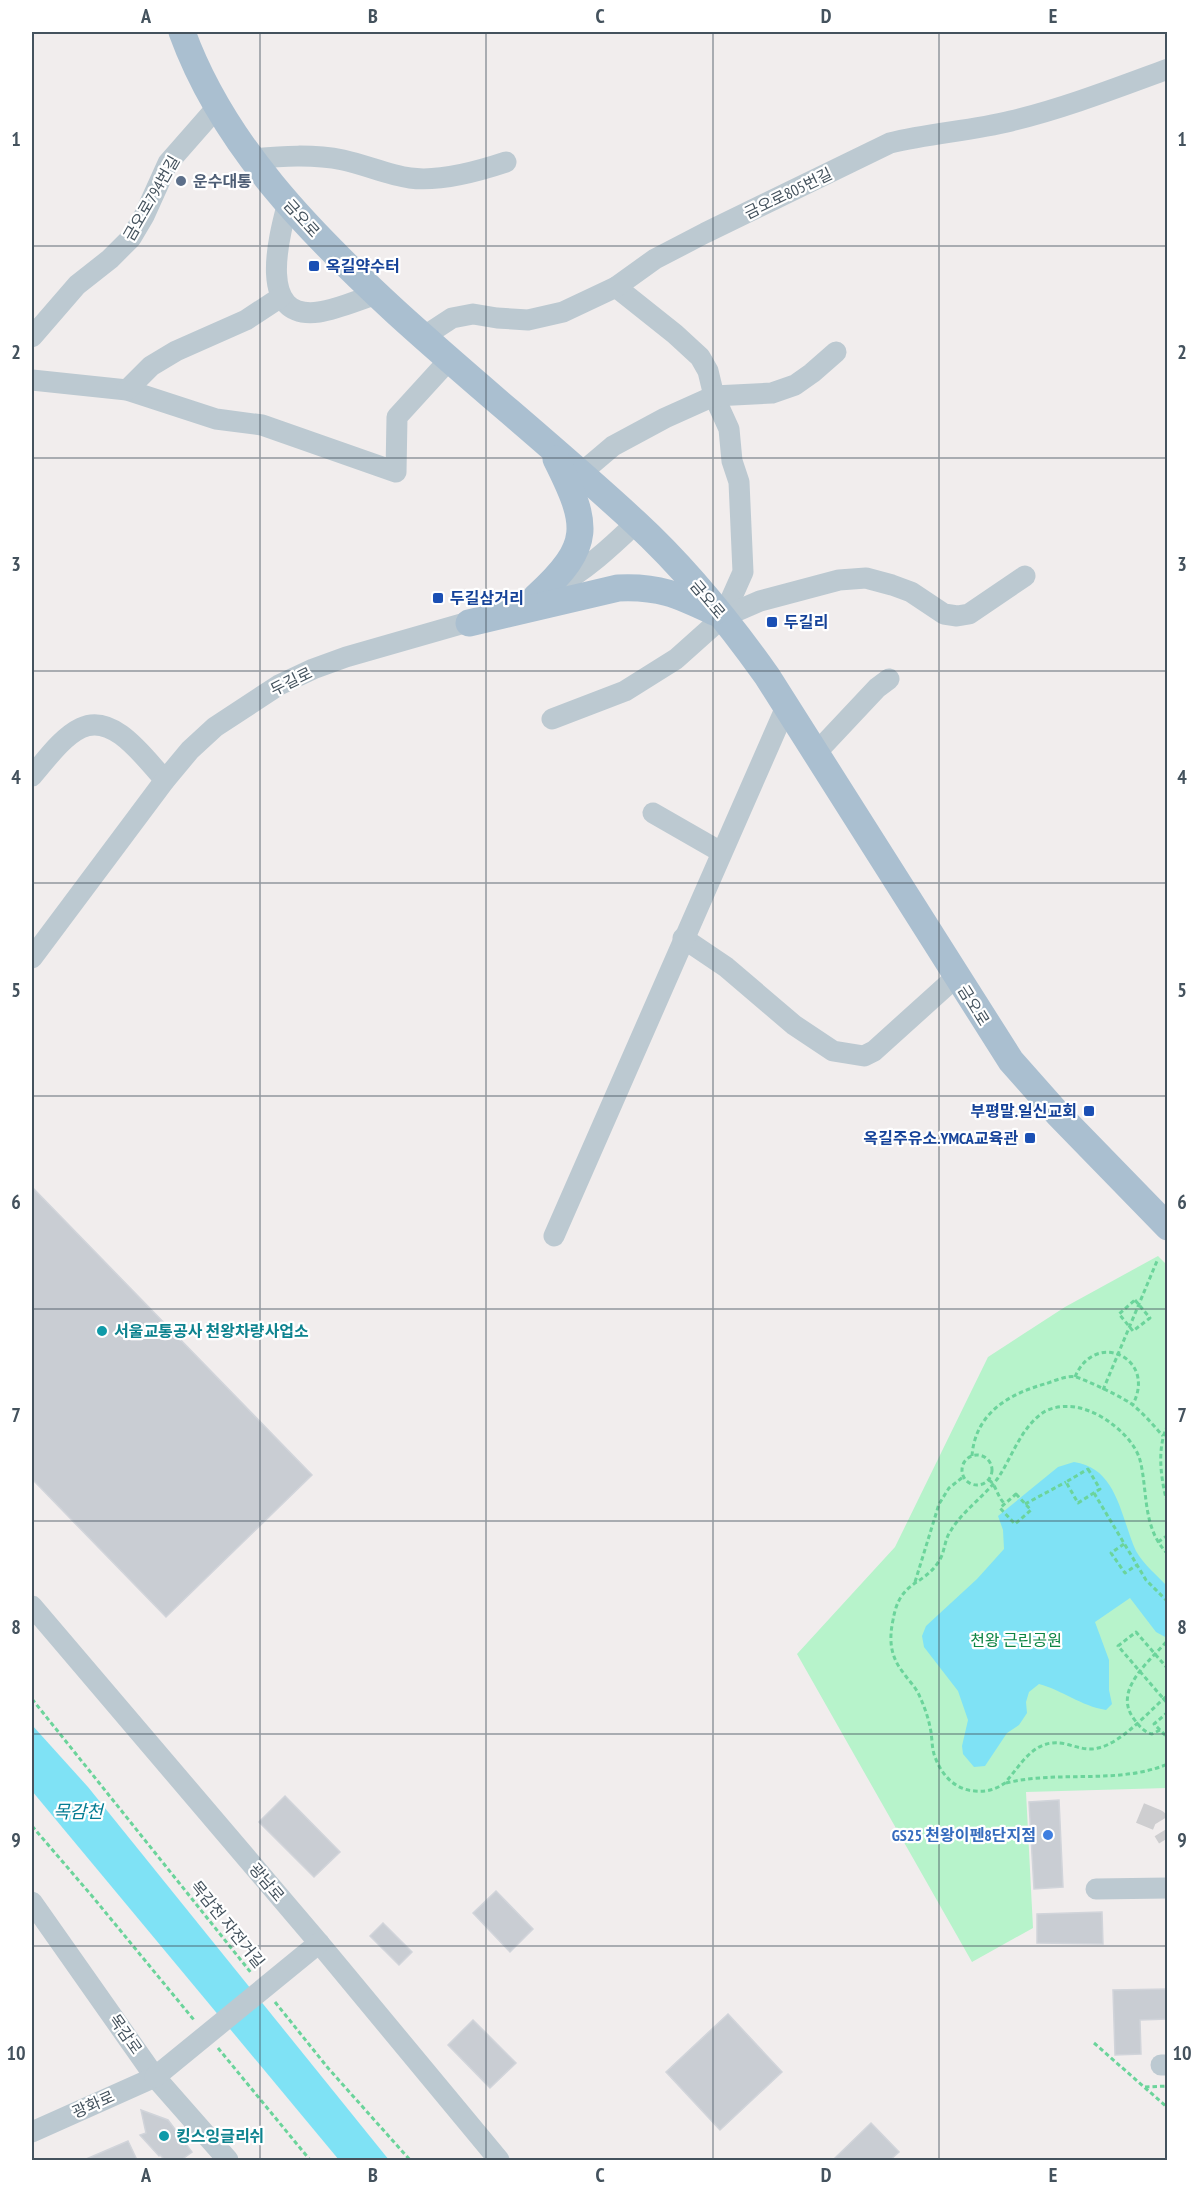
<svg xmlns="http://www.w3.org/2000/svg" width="1199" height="2192" font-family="'PT Sans Narrow','Noto Sans KR',sans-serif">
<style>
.green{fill:#b7f3cb}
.water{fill:#7fe2f5}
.building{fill:#c9cdd3;stroke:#d1d4da;stroke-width:1.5}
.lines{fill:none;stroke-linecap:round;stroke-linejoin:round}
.minor-tunnel{stroke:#ceced0;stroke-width:21;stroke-dasharray:21 10;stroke-linecap:butt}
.path{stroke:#6bd49b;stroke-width:3;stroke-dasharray:4.5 3;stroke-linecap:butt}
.minor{stroke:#bcc9d1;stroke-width:21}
.major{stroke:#aabfd0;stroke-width:27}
.minor-bridge{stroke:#bcc9d1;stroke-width:21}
.grid{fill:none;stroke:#44525d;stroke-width:1.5;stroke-opacity:0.55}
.service-dot{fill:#5c6f8a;stroke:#fff;stroke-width:2}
.transit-dot{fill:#1a4fb4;stroke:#fff;stroke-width:2}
.culture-dot{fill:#0f9aa8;stroke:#fff;stroke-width:2}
.shop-dot{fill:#3f7fe0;stroke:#fff;stroke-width:2}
.labels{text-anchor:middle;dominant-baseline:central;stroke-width:4.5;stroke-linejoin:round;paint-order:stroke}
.service-label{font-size:16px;font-weight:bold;fill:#4e5e75;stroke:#fff;text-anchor:start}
.street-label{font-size:16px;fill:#44525d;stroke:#fff}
.transit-label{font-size:16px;font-weight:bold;fill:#164399;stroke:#fff;text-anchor:start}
.culture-label{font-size:16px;font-weight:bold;fill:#0d838f;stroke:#fff;text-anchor:start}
.park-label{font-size:16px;fill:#0d8543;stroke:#fff}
.shop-label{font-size:16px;font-weight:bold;fill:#366cbe;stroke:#fff;text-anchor:end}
.water-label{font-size:18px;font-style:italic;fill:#037c93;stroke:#fff}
.neatline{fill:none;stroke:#44525d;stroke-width:2}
.grid-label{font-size:20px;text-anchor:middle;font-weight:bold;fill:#44525d}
</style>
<rect width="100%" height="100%" fill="#f1eded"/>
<!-- green -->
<polygon class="green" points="1158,1256 1168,1266 1167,1788 1026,1792 1033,1928 972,1962 797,1654 895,1547 988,1357 1065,1307"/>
<!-- water -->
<g class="water">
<path d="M 1074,1462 C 1118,1468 1121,1519 1136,1551 C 1143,1564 1158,1576 1167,1586 L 1167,1638 L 1156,1632 L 1130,1598 L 1095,1622 L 1109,1660 L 1109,1690 L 1112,1704 L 1106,1710 C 1081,1706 1062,1690 1039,1684 L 1029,1692 L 1026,1702 L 1027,1713 L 1019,1725 L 1007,1733 L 985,1766 L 974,1767 L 963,1754 L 962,1746 L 968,1720 L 958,1691 L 924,1647 L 922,1636 L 926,1626 L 977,1579 L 1004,1549 L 1003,1530 L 998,1516 L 1058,1467 Z"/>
<polygon points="32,1725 88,1787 389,2160 339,2160 32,1791"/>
</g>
<!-- building -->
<g class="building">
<polygon points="32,1187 312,1475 166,1617 32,1479"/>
<polygon points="285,1796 340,1852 314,1877 259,1822"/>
<polygon points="1059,1800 1063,1887 1034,1889 1029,1802"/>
<polygon points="496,1891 533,1929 510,1952 473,1913"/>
<polygon points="1102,1912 1103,1944 1037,1943 1037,1914"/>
<polygon points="383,1923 412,1952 399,1965 370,1936"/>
<polygon points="1167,1989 1167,2019 1140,2020 1141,2054 1115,2055 1113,1990"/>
<polygon points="728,2014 782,2072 720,2130 666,2072"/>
<polygon points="473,2020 516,2063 490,2088 448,2045"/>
<polygon points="141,2110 168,2120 192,2152 181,2160 165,2160 160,2155 159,2156 140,2135 146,2133"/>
<polygon points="871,2123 899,2152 890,2160 833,2160"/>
<polygon points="128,2141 137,2160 84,2160"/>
</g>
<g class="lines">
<!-- minor-tunnel -->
<polyline class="minor-tunnel" points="1140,1813 1157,1820 1168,1838"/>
<!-- path -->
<g class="path">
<polygon points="1135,1300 1150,1318 1133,1331 1119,1314"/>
<path d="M 1075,1377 C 1095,1329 1157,1358 1133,1404"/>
<polyline points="1103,1390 1157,1261"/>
<path d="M 1168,1425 C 1156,1447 1161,1482 1168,1505"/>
<circle cx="977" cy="1470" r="15"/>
<path d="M 972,1456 C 975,1414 1008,1394 1045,1384 C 1054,1381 1067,1375 1076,1377 C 1086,1380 1127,1399 1134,1406 C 1145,1415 1154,1426 1163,1436"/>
<polygon points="1088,1469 1100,1489 1078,1503 1066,1482"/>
<path d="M 989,1480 C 997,1486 997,1497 1005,1504"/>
<polyline points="1094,1493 1146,1580 1168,1602"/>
<polygon points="1016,1494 1031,1510 1015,1524 1000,1508"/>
<polyline points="1025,1504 1066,1482"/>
<polyline points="1158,1542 1168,1535"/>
<polyline points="1124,1544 1111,1553 1125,1573 1137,1565"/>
<path d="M 1168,1554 C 1142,1529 1148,1491 1140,1460 C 1136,1446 1124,1433 1112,1424 C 1103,1417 1092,1411 1080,1408 C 1068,1405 1051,1406 1041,1414 C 1020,1430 1012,1457 998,1478 C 984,1497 962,1511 950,1532 C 944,1541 945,1552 939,1561 C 923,1587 900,1579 893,1620 C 889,1639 890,1655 902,1671 C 908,1680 916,1687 920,1697 C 925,1708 929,1720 931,1732 C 932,1739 932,1747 934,1754 C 940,1773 954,1790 975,1791 C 986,1792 995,1790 1005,1783 C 1023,1762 1035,1737 1066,1744 C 1077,1747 1088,1751 1098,1748 C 1122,1743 1149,1711 1168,1695"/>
<polyline points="915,1582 939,1504 949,1488 963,1477"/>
<polyline points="1168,1669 1136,1632 1118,1646 1168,1704"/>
<polyline points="32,1699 252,1974"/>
<polyline points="1168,1712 1154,1724 1168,1738"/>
<path d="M 1160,1730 L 1152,1734 C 1144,1732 1139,1726 1134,1719 C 1112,1690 1150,1661 1168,1640"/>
<path d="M 1006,1783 C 1059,1770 1117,1785 1168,1764"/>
<polyline points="32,1826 92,1896 194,2020"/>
<polyline points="275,2002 328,2068 410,2160"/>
<polyline points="1094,2043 1168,2108"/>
<polyline points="218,2048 310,2160"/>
<polyline points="1145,2087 1168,2086"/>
</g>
<!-- minor -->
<g class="minor">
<path d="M 251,159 C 282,156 313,154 343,160 C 366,165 388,175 410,178 C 439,182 479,171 506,162"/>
<path d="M 288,202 C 279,236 256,321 319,312 C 338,309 358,300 377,294"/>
<polyline points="616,287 675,334 700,357 708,371 714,396 729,429 732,461 739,482 743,572 723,617"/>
<polyline points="32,337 77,285 110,259 131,238 144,216 168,163 218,106"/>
<path d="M 423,337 L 452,318 L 473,314 L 497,318 L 528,320 L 563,312 L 616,287 L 655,259 L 705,233 L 890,143 C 930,133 971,131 1011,121 C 1065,108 1116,88 1168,69"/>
<polyline points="32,380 127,390 216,419 262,425 396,472 397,417 449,360"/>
<polyline points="127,390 151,366 176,351 246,320 281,297"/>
<polyline points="580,474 613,446 665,418 714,396 772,393 795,385 812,373 836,352"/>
<path d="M 552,589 C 584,572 611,547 636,523"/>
<polyline points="552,719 625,691 676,659 723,617 760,601 839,580 866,578 892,585 911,592 944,614 957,616 969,614 1025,576"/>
<polyline points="815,754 877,688 889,679"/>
<path d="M 32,776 C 46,760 62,737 81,728 C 114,712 146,760 165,780"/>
<polyline points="653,813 721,852"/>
<polyline points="683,938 726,967 794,1025 833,1051 864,1056 874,1051 956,977"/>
<polyline points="32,958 165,780 190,750 215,727 279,685 313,669 346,657 482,618"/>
<polyline points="554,1236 786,707"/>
<polyline points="32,1606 319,1943 499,2160"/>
<polyline points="1096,1889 1168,1888"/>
<polyline points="32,1902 155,2077 228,2160"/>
<polyline points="1161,2065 1168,2065"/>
<polyline points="32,2132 155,2077"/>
</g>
<!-- major -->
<g class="major">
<path d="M 182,32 C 223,145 310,233 397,313 C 475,384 557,450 635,522 C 685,568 728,621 767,676 L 1011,1061 L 1058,1114 L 1168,1227"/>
<path d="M 536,597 C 593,545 589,525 556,459"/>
<path d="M 469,623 L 618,588 C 659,586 678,595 714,612"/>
</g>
<!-- minor-bridge -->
<polyline class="minor-bridge" points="155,2077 319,1943"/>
</g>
<!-- grid -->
<path class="grid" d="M 260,32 L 260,2160M 486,32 L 486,2160M 713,32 L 713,2160M 939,32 L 939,2160M 32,246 L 1168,246M 32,458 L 1168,458M 32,671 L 1168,671M 32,883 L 1168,883M 32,1096 L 1168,1096M 32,1309 L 1168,1309M 32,1521 L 1168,1521M 32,1734 L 1168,1734M 32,1946 L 1168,1946"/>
<!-- markers -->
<circle class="service-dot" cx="181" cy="181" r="6"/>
<g class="transit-dot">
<rect x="308" y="260" width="12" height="12" rx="3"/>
<rect x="432" y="592" width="12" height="12" rx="3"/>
<rect x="766" y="616" width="12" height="12" rx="3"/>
<rect x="1083" y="1105" width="12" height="12" rx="3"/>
<rect x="1024" y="1132" width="12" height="12" rx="3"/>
</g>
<g class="culture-dot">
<circle cx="102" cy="1331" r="6"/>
<circle cx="164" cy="2136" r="6"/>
</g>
<circle class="shop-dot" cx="1048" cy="1835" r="6"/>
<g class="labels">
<!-- service labels -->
<g class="service-label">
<text x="193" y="181">운수대통</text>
</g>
<!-- street labels -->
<g class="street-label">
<text transform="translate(788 193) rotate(-26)">금오로805번길</text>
<text transform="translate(151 198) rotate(-60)">금오로794번길</text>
<text transform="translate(302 218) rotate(48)">금오로</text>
<text transform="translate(708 599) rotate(50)">금오로</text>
<text transform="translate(291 681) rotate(-26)">두길로</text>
<text transform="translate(974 1005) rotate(58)">금오로</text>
<text transform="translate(267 1882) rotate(50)">광남로</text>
<text transform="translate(228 1924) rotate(51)">목감천 자전거길</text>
<text transform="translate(126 2034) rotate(55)">목감로</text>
<text transform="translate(93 2104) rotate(-24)">광화로</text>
</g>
<!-- transit labels -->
<g class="transit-label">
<text x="326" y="266">옥길약수터</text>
<text x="450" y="598">두길삼거리</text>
<text x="784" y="622">두길리</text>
<text x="1077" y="1111" text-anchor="end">부평말.일신교회</text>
<text x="1018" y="1138" text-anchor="end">옥길주유소.YMCA교육관</text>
</g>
<!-- culture labels -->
<g class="culture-label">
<text x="114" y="1331">서울교통공사 천왕차량사업소</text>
<text x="176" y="2136">킹스잉글리쉬</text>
</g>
<!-- park labels -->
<g class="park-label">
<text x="1016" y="1640">천왕 근린공원</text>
</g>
<!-- shop labels -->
<g class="shop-label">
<text x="1036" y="1835">GS25 천왕이펜8단지점</text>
</g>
<!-- water labels -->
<g class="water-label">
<text x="78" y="1811">목감천</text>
</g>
</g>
<!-- border -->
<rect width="1199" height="2192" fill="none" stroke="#ffffff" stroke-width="66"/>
<rect x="33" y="33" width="1133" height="2126" class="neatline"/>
<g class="grid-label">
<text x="146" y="23">A</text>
<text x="373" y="23">B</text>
<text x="600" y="23">C</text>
<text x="826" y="23">D</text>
<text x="1053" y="23">E</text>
<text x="16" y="146">1</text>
<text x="1182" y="146">1</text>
<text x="16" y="359">2</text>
<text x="1182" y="359">2</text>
<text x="16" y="571">3</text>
<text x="1182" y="571">3</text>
<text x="16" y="784">4</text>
<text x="1182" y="784">4</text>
<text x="16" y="997">5</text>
<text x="1182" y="997">5</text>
<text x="16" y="1209">6</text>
<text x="1182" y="1209">6</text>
<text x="16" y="1422">7</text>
<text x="1182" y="1422">7</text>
<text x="16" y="1634">8</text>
<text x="1182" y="1634">8</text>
<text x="16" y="1847">9</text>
<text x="1182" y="1847">9</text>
<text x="16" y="2060">10</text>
<text x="1182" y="2060">10</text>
<text x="146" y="2182">A</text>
<text x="373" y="2182">B</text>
<text x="600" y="2182">C</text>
<text x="826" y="2182">D</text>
<text x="1053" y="2182">E</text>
</g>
</svg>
